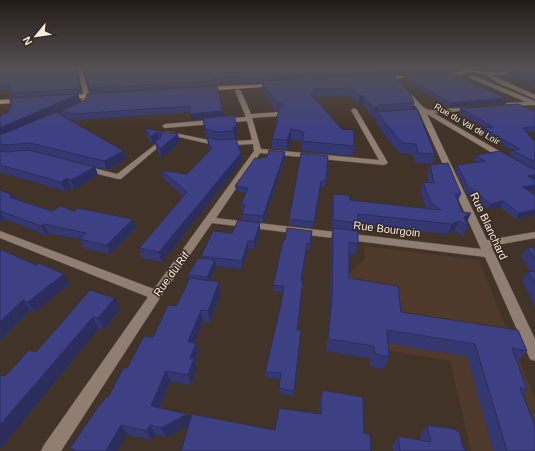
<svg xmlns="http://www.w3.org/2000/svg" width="535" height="451" font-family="Arial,sans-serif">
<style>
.built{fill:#4e392a}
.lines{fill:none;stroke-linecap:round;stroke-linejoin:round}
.minor-casing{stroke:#5e5147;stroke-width:1}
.major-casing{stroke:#5e5147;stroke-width:1}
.minor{fill:#8f7e71;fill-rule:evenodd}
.major{fill:#c49b7b;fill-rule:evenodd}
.wall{fill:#343770}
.shaded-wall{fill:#2b2d5b}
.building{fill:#3d4082;stroke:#2b2d5b}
.labels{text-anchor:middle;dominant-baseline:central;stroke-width:3;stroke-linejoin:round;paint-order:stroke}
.far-street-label{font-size:9px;fill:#f6ece5;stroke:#37291e}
.street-label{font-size:11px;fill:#f6ece5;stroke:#37291e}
</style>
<rect width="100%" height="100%" fill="#423328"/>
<!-- built -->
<polygon class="built" points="364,246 479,260 535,399 535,451 471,451 450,361 345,343 346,276 365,259"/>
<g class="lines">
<!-- minor casing -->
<g class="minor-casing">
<g id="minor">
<polygon points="78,67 82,67 89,94 86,105 76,109 73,107 81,103 83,94"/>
<polygon points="466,67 470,67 474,70 470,71"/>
<path d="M 489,75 C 493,75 528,92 535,95 L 535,99 L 496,82 L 489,77 Z"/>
<polygon points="470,76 474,76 535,101 535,105 505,106 504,105 507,103 526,102 470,78"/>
<polygon points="401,88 405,88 423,107 429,110 475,107 476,108 473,110 434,113 511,158 507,160 504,160 427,114 487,240 535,232 535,238 491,246 535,339 535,361 530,359 485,257 212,223 160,298 61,451 41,451 44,445 148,297 0,238 0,231 154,289 254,151 253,144 218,146 162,133 165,131 218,142 252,140 247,121 165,128 162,126 165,124 246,117 235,91 238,89 241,91 251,114 279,112 282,114 279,116 252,118 261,149 379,160 351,110 354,108 357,110 388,163 384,165 260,153 216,218 481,249 418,109 401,90"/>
<polygon points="160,141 162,142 162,144 121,179 118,179 82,170 81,168 85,166 117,174"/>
</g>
</g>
<!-- major casing -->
<g class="major-casing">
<g id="major">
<polygon points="467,69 490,73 535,70 535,72 490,75 468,71 462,74 440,75 438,74 461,72"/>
<polygon points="416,75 418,77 382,79 380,78"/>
<polygon points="274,84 276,84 276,86 204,91 201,89 204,87"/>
<polygon points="100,93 103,95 102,96 66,100 63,98 66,96"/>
<polygon points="26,99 27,100 24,102 0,104 0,100"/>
</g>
</g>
<!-- minor -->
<use href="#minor" class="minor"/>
<!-- major -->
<use href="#major" class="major"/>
</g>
<!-- wall -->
<g class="wall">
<polygon points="0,67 77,67 81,94 78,94 80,100 80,102 57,112 61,114 60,111 217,86 223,111 224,116 237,127 238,136 234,136 234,139 241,153 242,161 162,262 142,258 139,248 183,196 163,178 161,170 187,174 209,151 207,138 206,138 204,126 203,119 191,120 190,112 77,120 68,119 124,151 126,159 107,170 95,167 98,175 75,189 71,187 65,191 0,172 0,115 9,112 11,107 13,98 11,93 11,90 0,90"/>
<polygon points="83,67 155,67 154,68 200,67 441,67 439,72 394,75 383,68 386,71 385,73 414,103 412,110 435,154 432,164 415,163 413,154 400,153 389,141 363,104 358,105 349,96 316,97 315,99 354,146 352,156 302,151 302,142 291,139 287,150 272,148 272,139 277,124 277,117 278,114 278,111 274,111 262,89 262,83 241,83 240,82 215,83 216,85 90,93"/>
<polygon points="482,67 535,67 535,69 495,71"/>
<polygon points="535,69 535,87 507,76 509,72"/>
<polygon points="403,76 506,98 504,102 449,107 403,79"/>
<polygon points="460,108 535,110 535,132 526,132 535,142 535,169 509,155 512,150 481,133 483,128 485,128 459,113"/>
<polygon points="145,128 178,134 179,142 162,158 157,151 155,143 153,145 147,136"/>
<polygon points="285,152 285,157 263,222 242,220 242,214 243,210 241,210 241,204 246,193 236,191 235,186 260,159"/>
<polygon points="476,155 535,180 529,191 535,195 516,219 500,207 488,209 466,193 455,170 457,165 477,162 474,160"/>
<polygon points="328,156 325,187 320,186 313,228 289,225 289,219"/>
<polygon points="430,165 461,194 458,201 468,226 463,236 454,230 448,234 358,224 356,231 358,244 355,255 349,254 349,278 401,312 527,351 517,362 527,389 523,394 535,451 493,451 467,356 388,343 389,357 384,369 370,366 370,358 326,351 330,308 331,239 333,230 332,230 332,203 333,194 350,200 426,208 420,191 423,182 429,183 427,174"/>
<polygon points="0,190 15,198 52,211 74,211 133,219 136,228 110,254 83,248 80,239 48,233 46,235 5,219 0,222"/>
<polygon points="260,223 260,231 254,249 248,248 242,269 216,266 209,281 219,282 220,293 210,322 203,321 194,343 196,343 198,354 195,362 196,369 191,385 170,381 159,408 188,414 190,420 275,430 319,414 320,400 322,390 364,433 371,451 189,425 166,437 155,434 152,440 127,434 117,451 73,451 70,448 101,404 108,397 127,368 153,337 176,306 189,279 188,275 202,258 201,256 232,233"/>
<polygon points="311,237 309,250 306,249 301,281 297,330 301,330 293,396 279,393 280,379 265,377 265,372 281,304 283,292 273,291 273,285 285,240"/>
<polygon points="527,247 535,248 535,305 534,305 522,280 528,271 530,271 521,256"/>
<polygon points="0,249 69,284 35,312 30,310 0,340"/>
<polygon points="115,298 120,309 104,330 99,328 5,376 36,352"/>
<polygon points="427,425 463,448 465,451 393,451 392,446 398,436 421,440 420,435"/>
</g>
<!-- shaded-wall -->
<g class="shaded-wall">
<polygon points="76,67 77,67 81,94 80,89"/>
<polygon points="316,89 316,97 315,97 316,94 312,90"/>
<polygon points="78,94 80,100 80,102 0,137 0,128"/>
<polygon points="360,96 364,96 363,104 358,105"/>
<polygon points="506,98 504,102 449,107 450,103"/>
<polygon points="379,105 377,113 374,109"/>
<polygon points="223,111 224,117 191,120 190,114"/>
<polygon points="233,127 237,127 238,136 234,136 234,131"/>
<polygon points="291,129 291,139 287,150 287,140"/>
<polygon points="157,132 159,140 153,145 151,137"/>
<polygon points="178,134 179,142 162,158 160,149"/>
<polygon points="124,151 126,159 107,170 104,161"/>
<polygon points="285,152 285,157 263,222 263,216"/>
<polygon points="241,153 242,161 162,262 159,252"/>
<polygon points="95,167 98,175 75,189 71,180"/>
<polygon points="535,175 535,180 526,182 528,176"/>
<polygon points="67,178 71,187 65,191 61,182"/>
<polygon points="535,185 535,190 520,193 523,187"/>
<polygon points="13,195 17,203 9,197"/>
<polygon points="503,201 500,207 488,209 491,204"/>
<polygon points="535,210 535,215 516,219 519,213"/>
<polygon points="0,212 5,219 0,222"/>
<polygon points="471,213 467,222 464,224 464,217"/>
<polygon points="133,219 136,228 110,254 107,245"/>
<polygon points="459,221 454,230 448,234 452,224"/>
<polygon points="260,223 260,231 254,249 254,241"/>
<polygon points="44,224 48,233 46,235 41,226"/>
<polygon points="248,241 248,248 242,269 242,261"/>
<polygon points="215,260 216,266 208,283 207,277"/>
<polygon points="64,274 69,284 35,312 28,302"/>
<polygon points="219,282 220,293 210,322 208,311"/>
<polygon points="115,298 120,309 104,330 98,318"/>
<polygon points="23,300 30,310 0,340 0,322"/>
<polygon points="201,310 203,321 191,353 188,342"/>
<polygon points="93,317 99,328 0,449 0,425"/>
<polygon points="196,343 198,354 195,362 196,369 191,385 188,375 190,358"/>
<polygon points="166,371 170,381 156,416 151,406"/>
<polygon points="188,414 192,423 166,437 161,428"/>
<polygon points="121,425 127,434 117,451 106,451"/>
<polygon points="150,425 155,434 152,440 147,431"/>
</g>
<!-- building -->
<g class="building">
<polygon points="0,67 76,67 80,89 11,93 10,85 0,85"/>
<polygon points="83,67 151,67 152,68 200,67 382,67 386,71 258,78 241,79 240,77 215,78 215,81 89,88"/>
<polygon points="390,67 441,67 395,70"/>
<polygon points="535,69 535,81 509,72"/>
<polygon points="391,73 410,93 414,103 379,105 374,109 379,112 417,109 435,154 418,153 416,144 403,143 392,131 364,96 360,96 350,88 316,89 312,90 316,94 311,94 342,129 354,130 354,146 302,141 304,132 291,129 287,140 272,139 277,123 277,117 279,111 278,109 284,105 280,102 275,102 262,81"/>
<polygon points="450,73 506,98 450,103 403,76"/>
<polygon points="217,86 223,111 190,114 190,106 75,114 60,111 85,100 87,94"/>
<polygon points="78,94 77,95 0,128 0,115 9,112 8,107 11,107 10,98"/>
<polygon points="518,104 532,110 535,110 535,127 523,128 535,142 535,162 512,150 520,149 483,128 493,127 460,108"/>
<polygon points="56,112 124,151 104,161 30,143 6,145 0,144 0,135"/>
<polygon points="234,115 237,127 233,127 234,131 217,132 205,129 203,118"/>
<polygon points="145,128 178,134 160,149 155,142 161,137 161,133 157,132 151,137"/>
<polygon points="207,137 217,140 236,139 241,153 159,252 139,248 187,192 161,170 187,174 212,148 210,148"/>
<polygon points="29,150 95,167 71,180 67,178 61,182 0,165 0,151 6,152"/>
<polygon points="269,150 285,152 263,216 242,214 245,205 241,204 248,188 235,186 255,158 260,159 262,157 267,157"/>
<polygon points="500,151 535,170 535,175 528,176 535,180 535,185 523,187 535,195 535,210 519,213 503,201 491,204 468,187 457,165 485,161 476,155"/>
<polygon points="301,153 328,156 326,181 321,181 314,222 289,219"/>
<polygon points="448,163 461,194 455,194 462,212 471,213 464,217 468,226 459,221 452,224 358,214 358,223 333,220 333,194 350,195 350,200 441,210 431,203 423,182 434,183 430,165"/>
<polygon points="0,190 13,195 9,197 52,211 60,206 74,211 78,208 133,219 107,245 79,239 86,233 44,224 41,226 0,211"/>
<polygon points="238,220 260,223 254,241 248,241 242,261 201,256 213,231 232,233"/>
<polygon points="287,228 312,231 310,244 307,243 301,281 303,281 297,330 301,330 294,391 279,388 281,373 265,372 281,304 284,286 273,285 283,240 285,240"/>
<polygon points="333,228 358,231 358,244 349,242 349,278 398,286 401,312 518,330 527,351 512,348 527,389 520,388 535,426 535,451 507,451 475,344 387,330 389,357 375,354 374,346 328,339 332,296"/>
<polygon points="527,247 535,248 535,259"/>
<polygon points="0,249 36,265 39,263 64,274 28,302 23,300 0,322"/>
<polygon points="198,258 215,260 207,277 188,275"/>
<polygon points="528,271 535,272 535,284"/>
<polygon points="190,278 219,282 208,311 201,310 188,342 196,343 190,358 194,358 188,375 166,371 151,406 188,414 161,428 150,425 147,431 121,425 106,451 78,451 70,448 100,404 101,404 106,397 108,397 124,367 127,368 144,336 153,337 168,305 176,306"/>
<polygon points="90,290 115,298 98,318 93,317 0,425 0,376 1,375 5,376 29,350 36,352"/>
<polygon points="322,390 363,397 364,433 370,434 371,451 181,451 192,414 275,430 279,408 321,414"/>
<polygon points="427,425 455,429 460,434 463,448 465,448 465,451 400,451 398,436 431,442"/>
</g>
<!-- sky -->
<linearGradient id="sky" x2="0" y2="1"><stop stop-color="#241c16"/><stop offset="0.52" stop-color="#545053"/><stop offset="1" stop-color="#545053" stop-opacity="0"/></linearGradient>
<rect width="535" height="130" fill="url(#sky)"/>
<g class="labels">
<!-- far-street labels -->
<g class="far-street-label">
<text transform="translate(467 124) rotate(30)">Rue du Val de Loir</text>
</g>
<!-- street labels -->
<g class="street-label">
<text transform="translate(489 226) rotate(65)">Rue Blanchard</text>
<text transform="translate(387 229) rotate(7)">Rue Bourgoin</text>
<text transform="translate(171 274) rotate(-54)">Rue du Rif</text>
</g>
</g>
<!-- north arrow -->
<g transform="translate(36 36) rotate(241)" stroke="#37291e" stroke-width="3" paint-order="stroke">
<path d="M0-3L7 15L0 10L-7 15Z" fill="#f6ece5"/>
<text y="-6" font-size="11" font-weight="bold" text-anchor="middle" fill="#f6ece5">N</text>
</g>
</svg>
